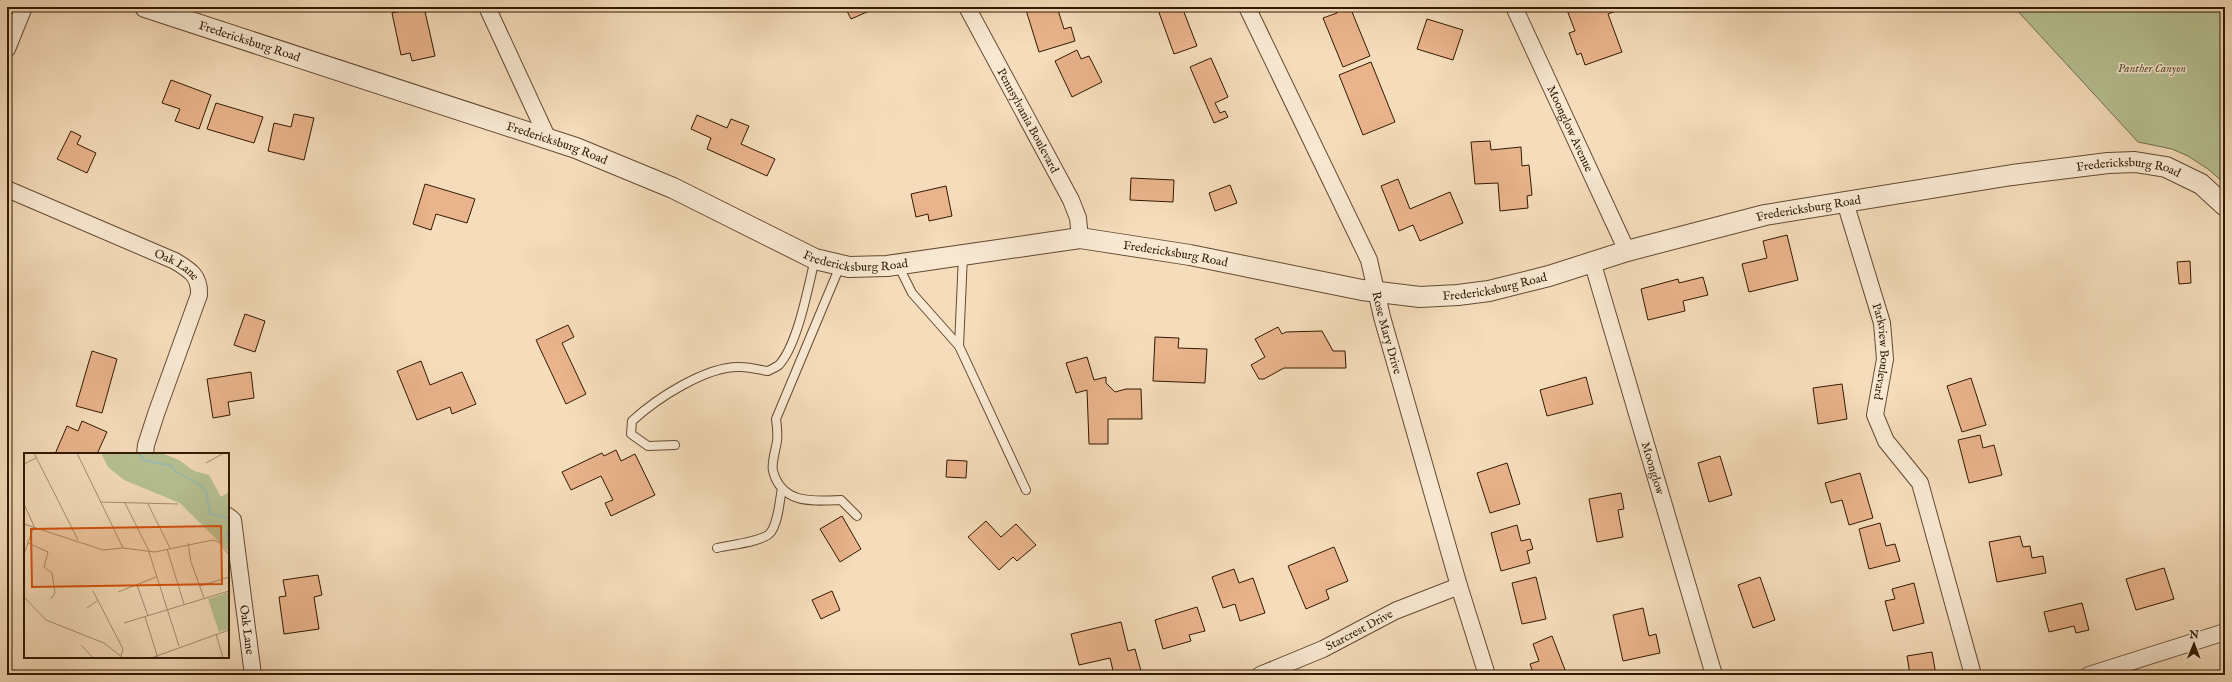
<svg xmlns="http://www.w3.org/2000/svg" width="2232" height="682" font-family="'IM FELL English',serif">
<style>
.green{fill:#b7c294;stroke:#746e4b}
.building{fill:#e9b38b;stroke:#321902}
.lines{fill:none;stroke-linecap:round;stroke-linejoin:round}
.service-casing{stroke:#634a30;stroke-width:10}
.minor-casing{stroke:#634a30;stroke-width:18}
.tertiary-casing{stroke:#634a30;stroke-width:22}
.service{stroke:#f8e8d2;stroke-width:8}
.minor{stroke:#f8e8d2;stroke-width:16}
.tertiary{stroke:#f8e8d2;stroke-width:20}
.labels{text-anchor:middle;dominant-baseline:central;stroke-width:3;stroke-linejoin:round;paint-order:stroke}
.street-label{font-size:12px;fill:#321902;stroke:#f8e8d2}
.park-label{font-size:12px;font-style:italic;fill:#5a4c2e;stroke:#f8e8d2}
.inset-river{fill:none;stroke:#9cbcb0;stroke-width:2}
.inset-road{fill:none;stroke:#a78e70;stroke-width:1}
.view{fill:#d6530b;fill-opacity:0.15;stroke:#d6530b;stroke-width:2}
.inset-edge{fill:none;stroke:#321902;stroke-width:2}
</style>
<rect width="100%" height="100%" fill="#f5dcba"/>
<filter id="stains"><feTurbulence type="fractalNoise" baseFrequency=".005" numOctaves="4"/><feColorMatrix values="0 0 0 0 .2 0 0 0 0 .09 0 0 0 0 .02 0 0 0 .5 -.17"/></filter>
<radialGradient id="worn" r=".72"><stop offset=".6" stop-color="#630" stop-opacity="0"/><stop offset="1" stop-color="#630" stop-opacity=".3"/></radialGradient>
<!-- green -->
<polygon class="green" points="2014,7 2225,7 2225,184 2208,169 2188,156 2172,149 2138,142"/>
<!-- building -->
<g class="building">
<polygon points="419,7 424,7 435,56 412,61 410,53 401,55 392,13"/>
<polygon points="845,7 876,7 876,8 851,19"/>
<polygon points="1035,7 1057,7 1064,29 1071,27 1075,41 1039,52 1026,10"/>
<polygon points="1157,7 1182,7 1197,46 1174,54"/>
<polygon points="1335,7 1350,7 1370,56 1343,67 1323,18 1337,13"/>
<polygon points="1576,7 1620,7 1621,9 1608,14 1622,52 1585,65 1581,53 1577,55 1569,33 1575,31 1567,10"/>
<polygon points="1427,19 1463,30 1453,60 1417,49"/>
<polygon points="1077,50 1081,59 1089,56 1102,82 1072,97 1055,61"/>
<polygon points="1211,58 1228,97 1215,103 1220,113 1225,111 1228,117 1214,123 1190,67"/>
<polygon points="1371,62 1395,122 1363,135 1339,75"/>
<polygon points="171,80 211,95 199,129 175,121 180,109 162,103"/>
<polygon points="216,103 263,117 254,143 207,129"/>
<polygon points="294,114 314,118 304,160 268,151 274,123 291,127"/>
<polygon points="697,115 727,128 731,119 749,126 741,144 775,159 767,176 707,149 711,138 691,129"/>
<polygon points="71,131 81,136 77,144 96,153 87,173 57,159"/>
<polygon points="1490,141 1491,150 1521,147 1522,166 1529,165 1532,195 1527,196 1528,208 1500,211 1498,183 1475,184 1471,142"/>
<polygon points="1131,178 1174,180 1173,202 1130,200"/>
<polygon points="1398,179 1410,209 1450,192 1463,223 1420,241 1413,225 1399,231 1381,186"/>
<polygon points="425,184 475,199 467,223 436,214 431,230 413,224"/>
<polygon points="1230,185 1237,203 1215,211 1209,193"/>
<polygon points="946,186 952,216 929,221 928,214 916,217 911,194"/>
<polygon points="1787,235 1798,280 1749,292 1742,264 1767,258 1763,241"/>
<polygon points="2190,261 2191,283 2179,284 2177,262"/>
<polygon points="1703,277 1708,295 1683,301 1685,311 1648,320 1641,289 1678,279 1679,283"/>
<polygon points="245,314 265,321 255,352 234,345"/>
<polygon points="568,325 574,337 562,343 586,394 566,404 536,340"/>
<polygon points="1278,327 1282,334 1286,332 1322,331 1333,351 1345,351 1346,368 1284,368 1264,379 1259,379 1251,365 1265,357 1255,339"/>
<polygon points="1155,337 1179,338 1178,348 1207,349 1205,383 1153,381"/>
<polygon points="92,351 117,359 102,413 76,406"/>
<polygon points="1087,357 1094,380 1106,377 1106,383 1115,392 1126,389 1141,389 1142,419 1108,419 1108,444 1089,444 1087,390 1076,393 1066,363"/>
<polygon points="421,361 430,385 462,372 476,404 452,414 450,407 417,420 397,371"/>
<polygon points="251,372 254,398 228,402 230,415 213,418 207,379"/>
<polygon points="1586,377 1593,404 1547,416 1540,390"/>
<polygon points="1971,378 1986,425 1962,432 1947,386"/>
<polygon points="1842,384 1847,419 1818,424 1813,388"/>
<polygon points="82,421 107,432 97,454 55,454 67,426 78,431"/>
<polygon points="1980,435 1983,448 1994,445 2002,475 1969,483 1958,440"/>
<polygon points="616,450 621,461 635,454 655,495 611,516 605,503 613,500 601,476 571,490 562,472 602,453 604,456"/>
<polygon points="1720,456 1732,495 1709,502 1698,463"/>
<polygon points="947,460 967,461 966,478 946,477"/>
<polygon points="1507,463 1520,504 1490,513 1477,473"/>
<polygon points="1860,473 1873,518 1849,525 1842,500 1831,503 1825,483"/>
<polygon points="1621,493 1624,509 1618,510 1623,537 1597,542 1589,499"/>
<polygon points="842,516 861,549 840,562 820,529"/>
<polygon points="986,521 1001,537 1016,524 1036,545 1017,561 1013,557 999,570 968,537"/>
<polygon points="1880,523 1886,546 1895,544 1900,561 1869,569 1859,529"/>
<polygon points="1517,525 1521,541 1530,539 1533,549 1527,551 1530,563 1501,571 1491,533"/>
<polygon points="2020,536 2023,547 2030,546 2032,558 2043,556 2046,573 1997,582 1989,542"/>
<polygon points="1334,547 1348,581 1326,590 1329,599 1306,609 1288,566"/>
<polygon points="2164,568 2174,599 2136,610 2126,579"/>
<polygon points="1234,569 1239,583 1253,578 1265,613 1240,621 1235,604 1223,608 1212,577"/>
<polygon points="318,575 322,595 314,597 319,629 284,634 279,597 286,596 283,580"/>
<polygon points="1536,577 1546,619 1522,624 1512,583"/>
<polygon points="1760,577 1775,620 1753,628 1738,585"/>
<polygon points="1914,583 1924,623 1893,631 1885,601 1895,599 1892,589"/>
<polygon points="832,591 840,610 821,619 812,600"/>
<polygon points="2082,603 2089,630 2076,633 2074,626 2049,632 2044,612"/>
<polygon points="1197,607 1205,631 1189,635 1191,641 1163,649 1155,620"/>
<polygon points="1643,608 1649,636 1656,634 1660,653 1623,661 1613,615"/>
<polygon points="1121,622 1128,651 1135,649 1141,671 1114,675 1110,658 1079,665 1071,634"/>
<polygon points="1552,636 1567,675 1534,675 1530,664 1539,661 1533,644"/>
<polygon points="1932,652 1936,675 1910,675 1907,656"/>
</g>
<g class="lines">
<!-- service casing -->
<g class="service-casing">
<g id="service">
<polyline points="898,265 912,293 959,346 1026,490"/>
<path d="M 840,266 L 776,419 C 777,426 778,433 777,441 C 776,449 771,463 773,471 C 782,505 814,501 841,500 L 857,516"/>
<polyline points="959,346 963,255"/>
<path d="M 675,445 L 648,446 L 631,434 L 632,421 C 656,399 707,365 741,367 C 750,367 759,370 768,371 C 772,369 776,367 779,365 C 798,344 808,287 815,259"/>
<path d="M 717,548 C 729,545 764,542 771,532 C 779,520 779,502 782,489"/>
</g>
</g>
<!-- minor casing -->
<g class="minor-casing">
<g id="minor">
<polyline points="487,7 548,139"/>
<path id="s1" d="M 967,7 L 1071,200 L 1078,218 L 1080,238"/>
<path id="s2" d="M 1247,7 L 1369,260 L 1382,317 L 1459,586 L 1487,675"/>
<path id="s3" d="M 1514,7 L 1627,251"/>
<polyline points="7,49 24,7"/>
<path id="s4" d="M 7,189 L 175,261 C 190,270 200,276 199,295 L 156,414 L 146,445 L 145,454"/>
<path id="s5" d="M 1845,202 L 1882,323 L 1885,359 L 1875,415 L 1886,441 L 1920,483 L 1973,675"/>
<path id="s6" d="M 1592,261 L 1714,675"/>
<path id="s7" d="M 228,516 L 233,520 L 253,675"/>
<path id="s8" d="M 1260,675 L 1323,649 L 1395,611 L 1459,586"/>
<polyline points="2089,675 2225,632"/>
</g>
</g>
<!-- tertiary casing -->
<g class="tertiary-casing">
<g id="tertiary">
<path id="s9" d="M 145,7 L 576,148 L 673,188 L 815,259 L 849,267 L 887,266 L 1080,238 L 1190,255 L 1362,290 L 1420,297 L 1458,295 L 1489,291 L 1549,276 L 1627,251 L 1765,215 L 2012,175 L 2108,163 L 2135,162 L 2166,167 L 2201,184 L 2225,206"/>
</g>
</g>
<!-- service -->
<use href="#service" class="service"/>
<!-- minor -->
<use href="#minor" class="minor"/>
<!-- tertiary -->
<use href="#tertiary" class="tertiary"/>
</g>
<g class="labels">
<!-- street labels -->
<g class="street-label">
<text stroke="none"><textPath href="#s9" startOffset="110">Fredericksburg Road</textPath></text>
<text stroke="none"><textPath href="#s1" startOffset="129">Pennsylvania Boulevard</textPath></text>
<text stroke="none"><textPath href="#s3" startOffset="134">Moonglow Avenue</textPath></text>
<text stroke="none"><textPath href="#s9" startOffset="434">Fredericksburg Road</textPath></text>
<text stroke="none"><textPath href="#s9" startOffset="2054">Fredericksburg Road</textPath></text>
<text stroke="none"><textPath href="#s9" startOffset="1730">Fredericksburg Road</textPath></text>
<text stroke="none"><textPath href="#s9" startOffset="1082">Fredericksburg Road</textPath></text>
<text stroke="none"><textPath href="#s9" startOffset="758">Fredericksburg Road</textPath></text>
<text stroke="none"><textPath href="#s4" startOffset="186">Oak Lane</textPath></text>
<text stroke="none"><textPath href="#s9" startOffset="1406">Fredericksburg Road</textPath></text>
<text stroke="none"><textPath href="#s2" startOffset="356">Rose Mary Drive</textPath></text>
<text stroke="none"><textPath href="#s5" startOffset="155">Parkview Boulevard</textPath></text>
<text stroke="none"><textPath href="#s6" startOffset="216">Moonglow</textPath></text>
<text stroke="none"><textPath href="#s7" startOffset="117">Oak Lane</textPath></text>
<text stroke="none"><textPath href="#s8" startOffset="109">Starcrest Drive</textPath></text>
</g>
<!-- park labels -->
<g class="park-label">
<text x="2152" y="68">Panther Canyon</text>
</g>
</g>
<!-- overview -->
<g transform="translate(24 453)">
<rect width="205" height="205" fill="#f5dcba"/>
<path d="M 77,0 L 137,0 L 155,7 L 170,18 L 185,22 L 197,44 L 205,39 L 205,99 L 156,50 L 100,27 L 84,14 ZM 205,139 L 205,176 L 195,179 L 184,146 Z" fill="#b7c294"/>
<path class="inset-river" d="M 116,0 L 119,7 L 148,13 L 151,18 L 178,33 L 182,38 L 186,61 L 205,65M 205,76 L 203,83 L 205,89"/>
<path class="inset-road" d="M 10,0 L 54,87M 53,0 L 99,95M 182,10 L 200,0M 0,11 L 12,5M 77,49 L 154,51M 101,50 L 124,96 L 155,193M 0,51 L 10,73 L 0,101M 124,51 L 146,95M 0,71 L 79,97 L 99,95 L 131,99 L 189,87 L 195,89 L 205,102M 4,90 L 24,99 L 20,114 L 28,120 L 31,140 L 27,146M 164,90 L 167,109 L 180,145M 143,96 L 160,151M 113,132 L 124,163M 176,133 L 205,124M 69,138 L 99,196 L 97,203M 94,139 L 132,124M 0,144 L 22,167 L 80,190 L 99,205M 63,155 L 73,148M 121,164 L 134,205M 100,170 L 205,138M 192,181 L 199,205M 57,192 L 69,205M 127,205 L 205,177"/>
<path class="view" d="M 197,73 L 198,131 L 8,134 L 7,76 Z"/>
<rect width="205" height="205" class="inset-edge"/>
</g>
<!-- margin -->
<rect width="2232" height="682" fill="none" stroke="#f5dcba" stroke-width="24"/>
<rect x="8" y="8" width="2216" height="666" fill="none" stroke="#321902" stroke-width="2"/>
<rect x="12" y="12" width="2208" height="658" fill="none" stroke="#321902"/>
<!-- north arrow -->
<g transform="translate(2194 644) rotate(1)" stroke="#f8e8d2" stroke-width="3" paint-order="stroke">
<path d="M0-3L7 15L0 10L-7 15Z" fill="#321902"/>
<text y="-6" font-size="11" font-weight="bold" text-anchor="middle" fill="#321902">N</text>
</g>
<rect width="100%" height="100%" filter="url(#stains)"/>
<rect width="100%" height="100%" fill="url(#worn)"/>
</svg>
